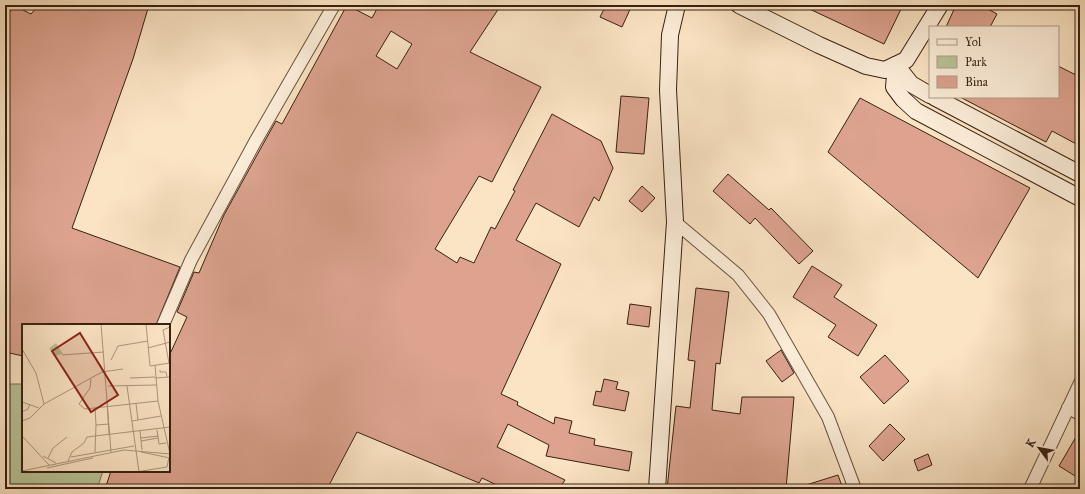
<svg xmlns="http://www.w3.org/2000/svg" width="1085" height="494" font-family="'IM FELL Great Primer',serif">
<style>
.green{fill:#b8c599;stroke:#787355}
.building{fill:#dda38f;stroke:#382111;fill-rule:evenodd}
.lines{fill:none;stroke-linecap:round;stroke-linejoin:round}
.street-casing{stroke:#69523e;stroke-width:14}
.secondary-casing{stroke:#382111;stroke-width:18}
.street{stroke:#fcedd9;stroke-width:12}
.secondary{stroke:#fcedd9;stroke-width:16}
.inset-road{fill:none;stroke:#ad967c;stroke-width:1}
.view{fill:#8f2418;fill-opacity:0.15;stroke:#8f2418;stroke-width:2}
.inset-edge{fill:none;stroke:#382111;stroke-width:2}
</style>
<rect width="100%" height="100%" fill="#fbe4c4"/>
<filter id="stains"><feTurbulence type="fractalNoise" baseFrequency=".005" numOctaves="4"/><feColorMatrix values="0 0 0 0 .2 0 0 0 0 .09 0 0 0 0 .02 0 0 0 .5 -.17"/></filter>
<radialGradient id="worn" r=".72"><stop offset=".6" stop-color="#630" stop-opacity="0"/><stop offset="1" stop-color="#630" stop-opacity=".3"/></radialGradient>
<!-- green -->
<polygon class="green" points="5,384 23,384 23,471 103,471 97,489 5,489"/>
<!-- building -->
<g class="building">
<polygon points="13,5 31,14 39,5 149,5 133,59 72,228 180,267 156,325 23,325 23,356 5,352 5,21"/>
<path d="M 347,5 L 372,18 L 379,5 L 501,5 L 470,52 L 541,87 L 492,182 L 479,176 L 435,249 L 457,263 L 460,257 L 474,263 L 491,227 L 495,229 L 515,191 L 513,190 L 552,114 L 601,141 L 613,168 L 599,201 L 594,197 L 579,227 L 536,203 L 516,240 L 561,264 L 501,394 L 518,402 L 517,405 L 554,424 L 555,417 L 572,421 L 569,433 L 595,439 L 594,445 L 632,452 L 629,471 L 546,456 L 549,445 L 508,424 L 497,447 L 565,480 L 559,489 L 505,489 L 482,478 L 479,483 L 357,432 L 327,489 L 105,489 L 111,471 L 169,471 L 169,356 L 187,317 L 177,312 L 194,272 L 199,273 L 224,215 L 262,146 L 276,121 L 282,124 ZM 391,31 L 412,44 L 397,69 L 376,56 Z"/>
<polygon points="606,5 632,5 622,27 600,17"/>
<polygon points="801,5 903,5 884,44"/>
<polygon points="956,5 981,5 997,14 990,27 946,27"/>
<polygon points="1058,66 1080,77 1080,146 1052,131 1046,142 960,97 1058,97"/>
<polygon points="621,96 649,98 644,154 616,152"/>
<polygon points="860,98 1030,188 978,278 828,152"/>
<polygon points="728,174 769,210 771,208 813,251 799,264 755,218 750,224 713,191"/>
<polygon points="642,186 655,198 642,212 629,201"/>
<polygon points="812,266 842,285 834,297 877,325 858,356 828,337 836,325 793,297"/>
<polygon points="696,288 729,292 720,364 716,363 712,410 740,414 742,397 794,397 786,489 667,489 676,406 690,408 695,361 688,360"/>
<polygon points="630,304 651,307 649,327 627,324"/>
<polygon points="781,350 794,373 782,382 766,361"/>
<polygon points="885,355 909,381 884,404 860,377"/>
<polygon points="604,379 618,382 616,389 629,392 625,411 593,405 596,391 601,392"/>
<polygon points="890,424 905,439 883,461 869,446"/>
<polygon points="1080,430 1080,479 1059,466"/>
<polygon points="928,454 932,465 918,471 914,460"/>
<polygon points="838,475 843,489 804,489 803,486"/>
</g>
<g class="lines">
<!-- street casing -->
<g class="street-casing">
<g id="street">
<polyline points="675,222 738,275 769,314 828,417 855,489"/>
<polyline points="163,325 191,260 255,142 334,5"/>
<polyline points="1068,408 1080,414"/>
<polyline points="1030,489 1080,383"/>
</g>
</g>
<!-- secondary casing -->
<g class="secondary-casing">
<g id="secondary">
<polyline points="739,5 819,45 866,66 885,70 906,60 940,5"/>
<polyline points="896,65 894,87 903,99 916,111 1080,198"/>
<polyline points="896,65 911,84 930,95"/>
<polyline points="934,97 1080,174"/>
<polyline points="657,489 675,222 668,90 670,35 677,5"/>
</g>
</g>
<!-- street -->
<use href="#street" class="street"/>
<!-- secondary -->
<use href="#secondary" class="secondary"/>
</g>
<!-- overview -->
<g transform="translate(22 324)">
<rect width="148" height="148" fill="#fbe4c4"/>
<path d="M 34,19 L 41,30 L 32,32 L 27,24 Z" fill="#b8c599"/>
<path class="inset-road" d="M 79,0 L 89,128M 124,0 L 128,42 L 148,39M 126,24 L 148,18M 0,25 L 14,49 L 22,80M 40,31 L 82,28M 89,36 L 96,22 L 126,17M 147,39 L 141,6 L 148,3M 133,41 L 136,77 L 148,130M 138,46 L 138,48 L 144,48 L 145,53M 108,54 L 133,53M 133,54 L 148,53M 69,55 L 68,64 L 57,80 L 63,85 L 136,77M 86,62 L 134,61M 105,62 L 117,148M 0,78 L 17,84M 85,79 L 87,110M 114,80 L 116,96M 73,84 L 74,101 L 87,100M 0,88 L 6,85 L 8,80M 0,97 L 8,94 L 22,80 L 80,48 L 101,45M 110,97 L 139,92M 135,106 L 137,120 L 144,119M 118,107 L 120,126M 0,112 L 27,141M 119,114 L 136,112M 119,117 L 136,114M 73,128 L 74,101M 119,128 L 148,134M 21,132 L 34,139M 49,133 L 112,122M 26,134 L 31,124 L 45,113M 46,137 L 50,128 L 62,119 L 65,113 L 148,103M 25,144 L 71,134M 0,147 L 102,126 L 148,130M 114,148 L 145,143 L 147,133"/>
<path class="view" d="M 58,9 L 96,71 L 69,88 L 30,27 Z"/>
<rect width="148" height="148" class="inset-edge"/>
</g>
<!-- margin -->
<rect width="1085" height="494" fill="none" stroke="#fbe4c4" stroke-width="20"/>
<rect x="6" y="6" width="1073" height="482" fill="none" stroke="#382111" stroke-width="2"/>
<rect x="10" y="10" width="1065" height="474" fill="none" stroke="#382111"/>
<!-- legend -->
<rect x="929" y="26" width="130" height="72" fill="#fcedd9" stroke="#ae9b89"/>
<rect x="937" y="39" width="20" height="6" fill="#fcedd9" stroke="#ae9b89"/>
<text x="965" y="46" font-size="12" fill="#382111">Yol</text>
<rect x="937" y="56" width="20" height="12" fill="#b8c599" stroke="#ae9b89"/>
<text x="965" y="66" font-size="12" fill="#382111">Park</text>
<rect x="937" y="76" width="20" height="12" fill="#dda38f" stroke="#ae9b89"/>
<text x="965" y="86" font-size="12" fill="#382111">Bina</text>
<!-- north arrow -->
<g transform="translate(1039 448) rotate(302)" stroke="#fcedd9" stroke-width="3" paint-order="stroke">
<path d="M0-3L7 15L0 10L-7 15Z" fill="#382111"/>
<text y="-6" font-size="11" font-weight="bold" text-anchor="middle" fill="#382111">K</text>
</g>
<rect width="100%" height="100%" filter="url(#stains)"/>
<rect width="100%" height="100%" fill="url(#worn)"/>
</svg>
